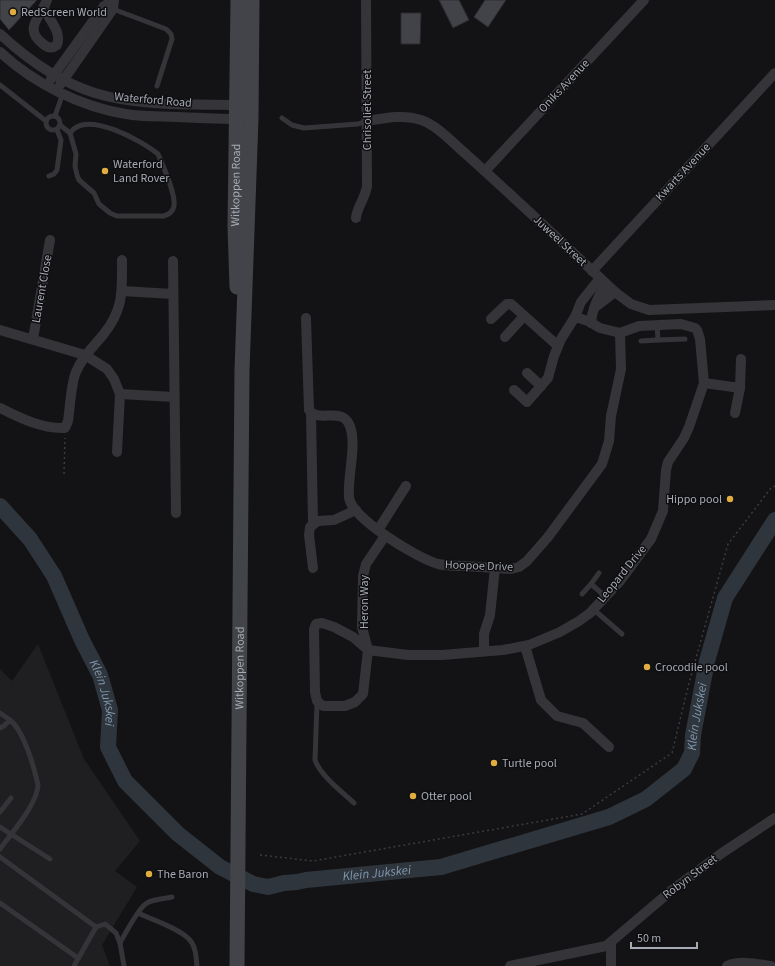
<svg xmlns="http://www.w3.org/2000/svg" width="775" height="966" font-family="'Source Sans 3',sans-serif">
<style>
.built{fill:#1f1f22}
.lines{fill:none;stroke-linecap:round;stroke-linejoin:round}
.river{stroke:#2e353c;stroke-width:16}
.building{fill:#424348;stroke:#2d2d30}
.path{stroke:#3b3c40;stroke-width:1.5;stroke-dasharray:2 3;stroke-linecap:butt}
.lane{stroke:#353539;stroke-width:5}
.street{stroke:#353539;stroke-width:10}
.secondary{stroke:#434449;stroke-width:15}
.poi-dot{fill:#e0ae40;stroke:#0e0e10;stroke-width:1.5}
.labels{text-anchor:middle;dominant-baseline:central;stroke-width:3;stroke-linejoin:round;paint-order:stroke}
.poi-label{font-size:12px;fill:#a6aab4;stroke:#0e0e10;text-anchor:start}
.street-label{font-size:12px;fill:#a6aab4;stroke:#0e0e10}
.water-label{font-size:13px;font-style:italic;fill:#8096ac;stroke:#0e0e10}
</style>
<rect width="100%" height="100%" fill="#131315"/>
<!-- built -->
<polygon class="built" points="38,644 84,759 140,841 115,871 137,887 102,945 110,966 0,966 0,669 12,681"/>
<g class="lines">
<!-- river -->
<path class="river" id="s1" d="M 0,506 L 30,539 L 54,576 L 82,640 L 100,675 L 110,710 L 108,747 L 125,781 L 178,834 L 220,867 L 253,884 L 268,887 L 284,883 L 297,882 L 306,880 L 441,867 L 609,817 L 646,799 L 684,769 L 692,753 L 693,735 L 707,661 L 725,598 L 775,520"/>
</g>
<!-- building -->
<g class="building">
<polygon points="0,0 37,0 9,30 0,19"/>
<polygon points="439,0 459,0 469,20 453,28"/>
<polygon points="485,0 506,0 488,27 474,17"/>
<polygon points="401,13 421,13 420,44 401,44"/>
</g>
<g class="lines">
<!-- path -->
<g class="path">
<polyline points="64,474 65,438"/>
<polyline points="260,855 313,861 582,814 672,753 689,683 728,544 771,488 775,486"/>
</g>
<!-- lane -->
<g class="lane">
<polyline points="113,9 166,29 171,34 172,39 157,86"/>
<polyline points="0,85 46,121"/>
<circle cx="53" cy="123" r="7"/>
<polyline points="55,116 63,93"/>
<polyline points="282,118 292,125 304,128 358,124 367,121"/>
<path d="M 60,125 L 70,133 L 76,154 L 75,166 L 77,175 L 79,180 L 94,193 L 99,204 L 110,213 L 117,216 L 164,216 C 169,214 173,212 174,206 C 176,194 163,166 158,154 C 142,141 86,109 70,133"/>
<polyline points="49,176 54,174 57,170 61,140 57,130"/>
<polyline points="658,340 685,339"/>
<polyline points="641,341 658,340 657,325"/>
<polyline points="591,584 599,573"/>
<polyline points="582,594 591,584 606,597"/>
<polyline points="593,609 622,634"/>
<path d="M 317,702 L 315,760 C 320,775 342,792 354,803"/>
<polyline points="0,713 10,720"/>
<path d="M 0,728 L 5,725 L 10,720 C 24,731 34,767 38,785 C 37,805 12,832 0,849"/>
<polyline points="0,812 11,798"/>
<polyline points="0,827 50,859"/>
<polyline points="0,857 96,927 74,966"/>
<polyline points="0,903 78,958"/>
<path d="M 138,913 C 153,920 178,928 189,939 C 196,946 196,957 197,966"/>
<polyline points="96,927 105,924 116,933 120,943"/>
<path d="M 124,966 L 120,943 C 125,934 139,907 147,903 C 154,899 164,899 172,897"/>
</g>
<!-- street -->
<g class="street">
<path d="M 44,7 C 48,20 62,30 57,45 C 52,49 48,48 43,44 C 23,29 40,17 47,0"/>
<path d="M 0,34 C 28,60 59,82 95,93 C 140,107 195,104 241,105"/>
<path d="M 0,52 C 33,83 81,107 126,114 C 143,117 161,116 178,117 C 199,118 220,119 241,119"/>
<polyline points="51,79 104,6 114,0"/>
<polyline points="60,85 113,9 114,0"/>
<path d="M 367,121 C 385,118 403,114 421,120 C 437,125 454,144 467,155 C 517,200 566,246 615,292 L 631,304 L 649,310 L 775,305"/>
<polyline points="485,171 644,0"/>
<path d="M 356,218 C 357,207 365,199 367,186 L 366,0"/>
<polyline points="173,261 176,513"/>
<polyline points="592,271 775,73"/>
<polyline points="122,291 173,294"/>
<polyline points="594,308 615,292"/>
<polyline points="575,317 588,321 600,328 620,333"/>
<path d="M 306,318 L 309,410 C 318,423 341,407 349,424 C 358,443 347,476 349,497 C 350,518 419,559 438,564 C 447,566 456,566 465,566 C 480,567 496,568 511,569 L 519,567 L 527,561 L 548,537 L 602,464 L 609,441 L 611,416 L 621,369 L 620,333"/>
<polyline points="491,319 507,304 511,304 558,346"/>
<path d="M 591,323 C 592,308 598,296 606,284"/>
<polyline points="0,330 85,355 107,369 114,379 120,394 117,452"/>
<polyline points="505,337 524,316"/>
<polyline points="33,339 50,240"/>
<polyline points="527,373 541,386"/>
<polyline points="704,383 740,388"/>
<polyline points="514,390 527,402 548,378 554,356 561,339 575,317 581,302 600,278"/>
<polyline points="120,394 174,397"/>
<path d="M 0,408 C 20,418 42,429 65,428 L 68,421 C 70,408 71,383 76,372 C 82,357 93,347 103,335 C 124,309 122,291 122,260"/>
<polyline points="311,413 313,524"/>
<polyline points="735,413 740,388 741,359"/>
<polyline points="378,530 406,486"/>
<polyline points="385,536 366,564 363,576 362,627 368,650 363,694 355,702 345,706 323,706 317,701 315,692 314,629 316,624 322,623 334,627 353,637 368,650 408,655 442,655 503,650 529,645 560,632 579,621 590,613 620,581 651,539 663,511 666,470 668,462 684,438 689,427 704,383 700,339 697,330 695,328 681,324 639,326 620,333"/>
<polyline points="313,568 309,535 310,527 318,521 334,520 356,510"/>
<polyline points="525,646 541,700 557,716 583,723 609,747"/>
<polyline points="484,651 484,634 490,615 495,568"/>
<polyline points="510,966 606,946 672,890 722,853 775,818"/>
<polyline points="611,966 611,943"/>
<path d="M 727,966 C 739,960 758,964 771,966"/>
</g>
<!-- secondary -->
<g class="secondary">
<path id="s2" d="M 237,287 L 235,226 L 238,0"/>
<path id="s3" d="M 237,966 L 242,370 L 251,119 L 252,0"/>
</g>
</g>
<!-- markers -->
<g class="poi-dot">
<circle cx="13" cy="12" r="4"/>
<circle cx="105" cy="171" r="4"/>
<circle cx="730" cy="499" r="4"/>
<circle cx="647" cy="667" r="4"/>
<circle cx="494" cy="763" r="4"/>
<circle cx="413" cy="796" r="4"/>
<circle cx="149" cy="874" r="4"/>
</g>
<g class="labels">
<!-- poi labels -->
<g class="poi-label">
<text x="21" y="12">RedScreen World</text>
<text x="113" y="164">Waterford<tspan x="113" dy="14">Land Rover</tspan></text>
<text x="722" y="499" text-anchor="end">Hippo pool</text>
<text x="655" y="667">Crocodile pool</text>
<text x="502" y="763">Turtle pool</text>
<text x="421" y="796">Otter pool</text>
<text x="157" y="874">The Baron</text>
</g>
<!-- street labels -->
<g class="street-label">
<text transform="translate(564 86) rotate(-47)">Oniks Avenue</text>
<text transform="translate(153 100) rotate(5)">Waterford Road</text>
<text transform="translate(367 110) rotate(-90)">Chrisoliet Street</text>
<text transform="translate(683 172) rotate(-47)">Kwarts Avenue</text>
<text stroke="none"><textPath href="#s2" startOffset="102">Witkoppen Road</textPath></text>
<text transform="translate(560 241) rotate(43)">Juweel Street</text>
<text transform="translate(42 289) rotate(-80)">Laurent Close</text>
<text transform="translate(479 566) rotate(2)">Hoopoe Drive</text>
<text transform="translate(622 574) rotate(-51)">Leopard Drive</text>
<text transform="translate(364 602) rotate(-90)">Heron Way</text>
<text stroke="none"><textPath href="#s3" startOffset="298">Witkoppen Road</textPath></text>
<text transform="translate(690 877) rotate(-37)">Robyn Street</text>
</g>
<!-- water labels -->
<g class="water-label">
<text stroke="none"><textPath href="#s1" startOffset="216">Klein Jukskei</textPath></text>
<text stroke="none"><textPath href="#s1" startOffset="984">Klein Jukskei</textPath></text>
<text stroke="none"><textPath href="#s1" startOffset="600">Klein Jukskei</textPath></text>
</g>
</g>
<!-- scale -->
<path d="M631 942v6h66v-6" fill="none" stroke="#a6aab4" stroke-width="2"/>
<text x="637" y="942" font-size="12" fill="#a6aab4" stroke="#0e0e10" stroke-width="3" paint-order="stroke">50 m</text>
</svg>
